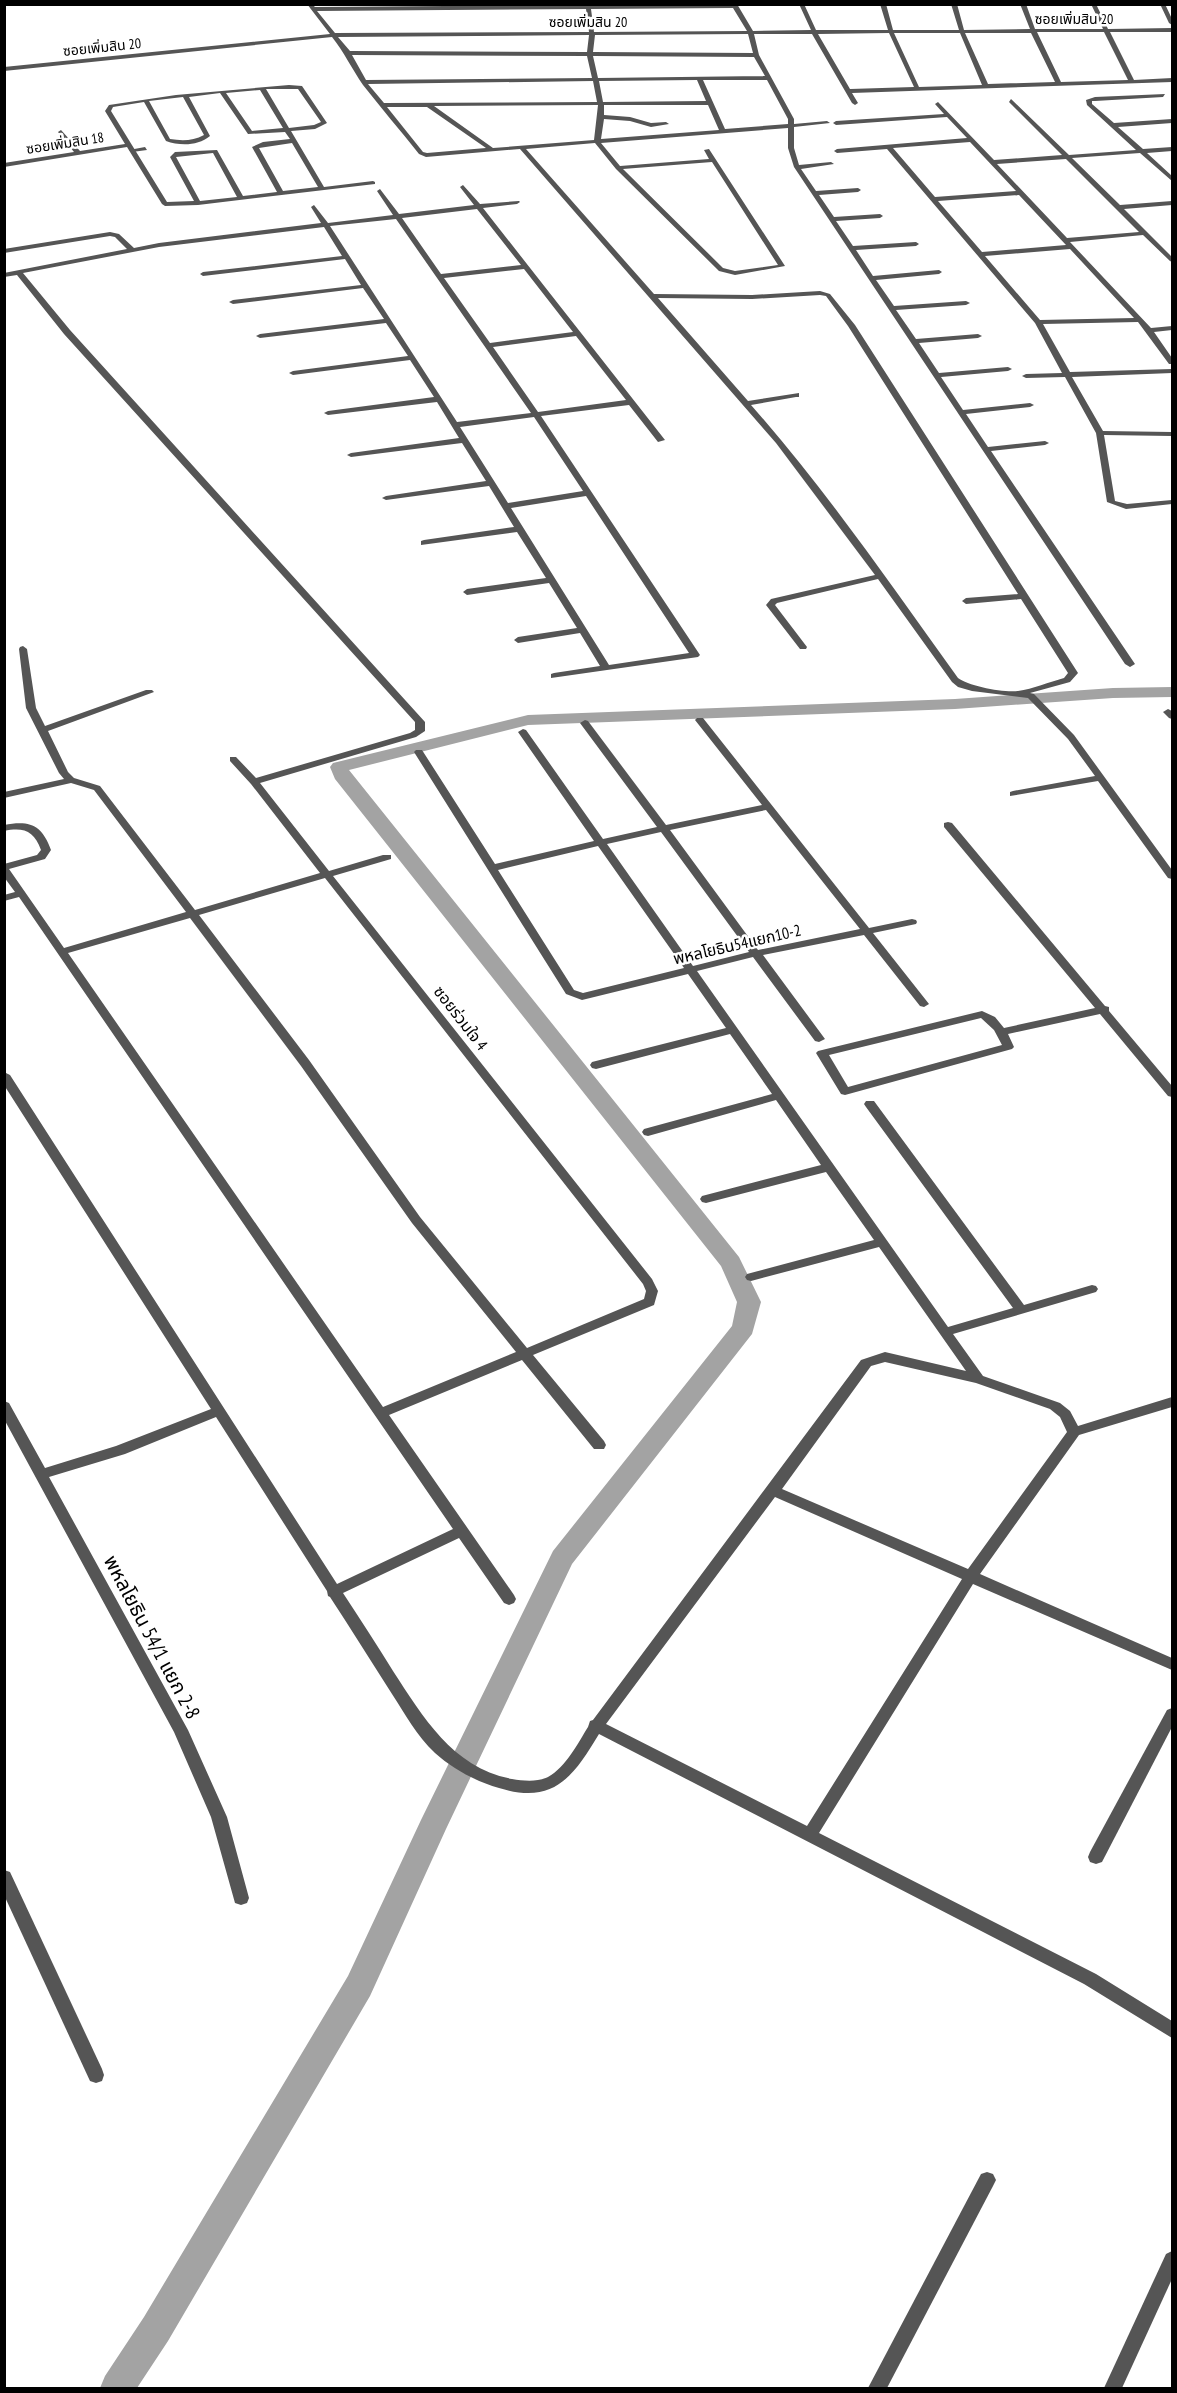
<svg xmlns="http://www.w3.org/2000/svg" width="1177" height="2393" font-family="'PT Sans Narrow','Noto Sans Thai',sans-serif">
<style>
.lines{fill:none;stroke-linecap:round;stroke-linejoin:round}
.canal{fill:#a3a3a3;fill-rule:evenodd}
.pedestrian{fill:#555;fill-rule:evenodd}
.minor{fill:#555;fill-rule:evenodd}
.labels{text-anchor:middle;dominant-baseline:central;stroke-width:5;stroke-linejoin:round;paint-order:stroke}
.far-street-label{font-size:14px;fill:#000;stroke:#fff}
.street-label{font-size:16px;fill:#000;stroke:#fff}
.near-street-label{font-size:20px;fill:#000;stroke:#fff}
</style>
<rect width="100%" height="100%" fill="#fff"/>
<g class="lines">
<!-- canal -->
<polygon class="canal" points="1172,687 1172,697 1113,698 955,709 528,725 349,770 739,1257 761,1302 752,1334 572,1564 446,1829 370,1996 168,2341 137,2388 100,2388 105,2376 144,2317 348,1976 421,1820 553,1551 732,1326 737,1302 721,1266 335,779 330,767 333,763 528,715 955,699 1113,688"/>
<!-- pedestrian -->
<polygon class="pedestrian" points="145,147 147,150 132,152 129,150"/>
<!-- minor -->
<g class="minor">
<path d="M 307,4 L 312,4 L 315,7 L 737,4 L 753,31 L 811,30 L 799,4 L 804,4 L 816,30 L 888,30 L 880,4 L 886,4 L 893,30 L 959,30 L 951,4 L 957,4 L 964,30 L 1030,29 L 1020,4 L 1026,4 L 1035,29 L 1103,29 L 1091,4 L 1096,4 L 1108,29 L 1172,28 L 1172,32 L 1110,32 L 1134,80 L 1172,78 L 1172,82 L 852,93 L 858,103 L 855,105 L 852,103 L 812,34 L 754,34 L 759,55 L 794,119 L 794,124 L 827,121 L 830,123 L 794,127 L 794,148 L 799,165 L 831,162 L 834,164 L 801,169 L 816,191 L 858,188 L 861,190 L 858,192 L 819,195 L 834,217 L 880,214 L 883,216 L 880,218 L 836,221 L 853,246 L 916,242 L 919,244 L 916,246 L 856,250 L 873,276 L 939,270 L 942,272 L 939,274 L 876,280 L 894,306 L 966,301 L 970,303 L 966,305 L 896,310 L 916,339 L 978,334 L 982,336 L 978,338 L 919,343 L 939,373 L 1008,367 L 1012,369 L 1008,371 L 941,377 L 963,410 L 1030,403 L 1034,405 L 1030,407 L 966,414 L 988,447 L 1045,441 L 1049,443 L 1045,445 L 991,451 L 1135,664 L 1130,667 L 1125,664 L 794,167 L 788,148 L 788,128 L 601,143 L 620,166 L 709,159 L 704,150 L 709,149 L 785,266 L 735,275 L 719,271 L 616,169 L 595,143 L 526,149 L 654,294 L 752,295 L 820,291 L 830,294 L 855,325 L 1078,673 L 1070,682 L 1030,693 L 1034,694 L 1074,735 L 1172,870 L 1172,879 L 1168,878 L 1098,781 L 1010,796 L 1010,792 L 1013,791 L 1095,776 L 1068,739 L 1028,698 L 972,691 L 958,687 L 952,682 L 878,579 L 777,603 L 775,605 L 807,647 L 806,649 L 800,649 L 766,605 L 771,599 L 875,575 L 776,443 L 520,149 L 426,157 L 419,154 C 400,130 381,108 363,85 C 352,69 344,52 332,37 L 4,71 L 4,67 L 330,34 ZM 733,8 L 747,31 L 594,32 L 591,9 ZM 586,9 L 589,32 L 335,33 L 317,11 ZM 1037,32 L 1104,32 L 1128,80 L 1061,82 ZM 889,33 L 914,87 L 850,89 L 818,34 ZM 894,33 L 960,33 L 982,85 L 919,87 ZM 965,33 L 1031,33 L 1055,82 L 988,84 ZM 748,34 L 753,53 L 593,52 L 595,35 ZM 589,35 L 587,52 L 350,51 L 338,37 ZM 352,55 L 587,56 L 592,78 L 366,80 ZM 593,56 L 754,57 L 765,76 L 598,78 ZM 697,80 L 706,101 L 603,102 L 599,81 ZM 703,80 L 767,80 L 788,119 L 788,124 L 725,129 ZM 593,81 L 597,102 L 384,103 L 368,84 ZM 598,105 L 594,140 L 493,148 L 434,106 ZM 604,105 L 708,105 L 719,130 L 601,139 L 604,119 L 630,121 L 651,127 L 669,124 L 666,122 L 651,123 L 630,117 L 604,115 ZM 387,107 L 427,107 L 486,148 L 427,153 L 423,152 ZM 712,162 L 778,265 L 735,271 L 723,268 L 623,169 ZM 820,295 L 826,296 L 848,326 L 1018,594 L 966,598 L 962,601 L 966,604 L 1021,599 L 1068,673 L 1064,678 C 1049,682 1033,689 1018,691 C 1004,693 968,686 958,678 C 891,585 827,491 751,405 L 796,397 L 799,397 L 799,393 L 748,401 L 658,298 L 752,299 Z"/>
<polygon points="1160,4 1165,4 1172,19 1172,25 1169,23"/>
<path d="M 289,85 L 302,86 L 327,123 L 315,129 L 291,131 L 324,187 L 373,181 L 375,182 L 375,184 L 198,205 L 165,206 L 162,204 L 127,147 L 4,167 L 4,163 L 74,152 L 58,132 L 61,130 L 80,151 L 125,144 L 105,111 L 109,105 L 176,95 ZM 266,89 L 298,89 L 321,122 L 314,125 L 289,128 ZM 260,90 L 283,128 L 252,131 L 226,93 ZM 220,93 L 248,134 L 285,132 L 290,139 L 263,142 L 252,147 L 277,192 L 243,196 L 217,150 L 175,152 L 170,157 L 194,201 L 167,202 L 111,111 L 113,107 L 144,102 L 166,141 C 180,146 198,146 210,136 L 189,97 ZM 183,97 L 204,135 C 193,141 182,141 170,139 L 149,101 ZM 292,143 L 318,187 L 283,191 L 259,148 ZM 213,153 L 237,197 L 200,201 L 176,157 Z"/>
<path d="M 1165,94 L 1163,97 L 1095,101 L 1092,101 L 1092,104 L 1114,123 L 1172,119 L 1172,123 L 1118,127 L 1143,149 L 1172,147 L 1172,151 L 1147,153 L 1172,176 L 1172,181 L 1140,153 L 1072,158 L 1120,205 L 1172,201 L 1172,205 L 1124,209 L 1172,257 L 1172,262 L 1170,261 L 1143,235 L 1070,242 L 1151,328 L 1172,326 L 1172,330 L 1154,332 L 1172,358 L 1172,364 L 1169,364 L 1138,322 L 1043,324 L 1070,372 L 1172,369 L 1172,373 L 1072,377 L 1103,431 L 1172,432 L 1172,436 L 1104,435 L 1115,501 L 1127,504 L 1172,500 L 1172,504 L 1126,509 L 1107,502 L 1096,433 L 1065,377 L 1026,378 L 1022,376 L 1026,374 L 1062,373 L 1035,323 L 887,149 L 837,153 L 834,151 L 837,149 L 967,138 L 947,117 L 836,125 L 833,123 L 836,121 L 944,114 L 935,104 L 938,102 L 994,160 L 1062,155 L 1009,102 L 1011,99 L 1069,155 L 1136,150 L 1087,105 L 1086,100 L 1095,97 ZM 970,142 L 1016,191 L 935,197 L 893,148 ZM 1066,159 L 1139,232 L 1067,238 L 997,164 ZM 1019,195 L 1066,245 L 982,252 L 938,201 ZM 1070,249 L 1134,318 L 1040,320 L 985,256 Z"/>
<path d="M 463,185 L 480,204 L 519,201 L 520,202 L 517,204 L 483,208 L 665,440 L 658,442 L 629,405 L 541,416 L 700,655 L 698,657 L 551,678 L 551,674 L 554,673 L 600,666 L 580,633 L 518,643 L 514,640 L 518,637 L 577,628 L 549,583 L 467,595 L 463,592 L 467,589 L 546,578 L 517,532 L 421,545 L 421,541 L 424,540 L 514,527 L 489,486 L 386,500 L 382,498 L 386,496 L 486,481 L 462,443 L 351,457 L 347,455 L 351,453 L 459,438 L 437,402 L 328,415 L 324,413 L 328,411 L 434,397 L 410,360 L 293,375 L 289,373 L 293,371 L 408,356 L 386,323 L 260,338 L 256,336 L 260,334 L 384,319 L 363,288 L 233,304 L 229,302 L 233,300 L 361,285 L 345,259 L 203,276 L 200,274 L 203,272 L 342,256 L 324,227 L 159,247 L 23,273 L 70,330 L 425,722 L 425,731 L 416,737 L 260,783 L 329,871 L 383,855 L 391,855 L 391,859 L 333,876 L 652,1279 L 658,1291 L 654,1305 L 533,1355 L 604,1441 L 606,1445 L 604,1449 L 594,1449 L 522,1360 L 389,1415 L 514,1595 L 516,1599 L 514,1603 L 509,1605 L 504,1603 L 459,1538 L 343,1593 C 360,1619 377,1645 393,1671 C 423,1717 453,1768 512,1779 C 524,1781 538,1782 548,1777 C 566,1767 578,1743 588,1727 L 590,1721 L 593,1720 L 861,1360 L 885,1352 L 966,1371 L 879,1247 L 751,1281 L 747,1280 L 745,1277 L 747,1274 L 874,1240 L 826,1172 L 706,1203 L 702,1202 L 700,1199 L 702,1196 L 821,1165 L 776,1100 L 648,1136 L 644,1135 L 642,1132 L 644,1129 L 772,1094 L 730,1034 L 596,1069 L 592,1068 L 590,1065 L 592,1062 L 726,1028 L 688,974 L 582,1000 L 566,994 L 414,752 L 416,750 L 422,750 L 495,864 L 594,841 L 518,732 L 523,729 L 526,730 L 603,839 L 657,827 L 580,723 L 585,720 L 588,721 L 666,825 L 762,805 L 695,720 L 697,718 L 703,718 L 869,928 L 912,919 L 916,920 L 917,922 L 916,924 L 873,933 L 929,1004 L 924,1007 L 920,1006 L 864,935 L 763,955 L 825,1039 L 819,1042 L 815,1041 L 753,957 L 697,971 L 948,1327 L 1013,1308 L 866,1107 L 864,1104 L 866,1101 L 874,1101 L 1024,1305 L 1092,1285 L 1096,1286 L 1098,1289 L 1096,1292 L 953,1334 L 983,1376 L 1060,1403 L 1070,1411 L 1078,1426 L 1172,1397 L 1172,1407 L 1079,1435 L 980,1574 L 1172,1658 L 1172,1670 L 973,1584 L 819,1833 L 1096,1974 L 1172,2021 L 1172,2038 L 1084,1984 L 599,1734 C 573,1777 554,1805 499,1788 C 475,1781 453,1769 435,1753 C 417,1736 405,1714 392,1694 C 371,1661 351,1629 330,1597 L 328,1596 L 327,1591 L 216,1417 L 125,1454 L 49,1477 L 188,1730 L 227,1817 L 249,1898 L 247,1903 L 241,1905 L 235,1903 L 211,1817 L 174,1732 L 4,1419 L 4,1401 L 9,1403 L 45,1468 L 116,1446 L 211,1409 L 4,1085 L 4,1072 L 10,1075 L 337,1584 L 453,1529 L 19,897 L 4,901 L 4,895 L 15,892 L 4,877 L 4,864 L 37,855 L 41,850 C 34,831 24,827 4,831 L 4,825 C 30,820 42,825 51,850 L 45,859 L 9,869 L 64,948 L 186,912 L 94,790 L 71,783 L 4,798 L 4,792 L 64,779 L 59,773 L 26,708 L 19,649 L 20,647 L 23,646 L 27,649 L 36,708 L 45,726 L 146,690 L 152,690 L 154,692 L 48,731 L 68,772 L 74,778 L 100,786 L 195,910 L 320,873 L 251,784 L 230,761 L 230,757 L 236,757 L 256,778 L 410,733 L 415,730 L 415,722 L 64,334 L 17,275 L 4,277 L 4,273 L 127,249 L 115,237 L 110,236 L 4,253 L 4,249 L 110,232 L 119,234 L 134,248 L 159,243 L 321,223 L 311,207 L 314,205 L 328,223 L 393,215 L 377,191 L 380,189 L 399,214 L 474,205 L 460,187 ZM 477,209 L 521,265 L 441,274 L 402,218 ZM 396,219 L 531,413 L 457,422 L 330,226 ZM 524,269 L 573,332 L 490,343 L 444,278 ZM 576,336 L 626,400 L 538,412 L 493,347 ZM 534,417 L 583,491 L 508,503 L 460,427 ZM 586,496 L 689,653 L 609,665 L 511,508 ZM 766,810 L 860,929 L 758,950 L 670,830 ZM 661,832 L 749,952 L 693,966 L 607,844 ZM 598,846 L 684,968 L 583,993 L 574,990 L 498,870 ZM 325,878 L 643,1284 L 646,1291 L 644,1299 L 527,1348 L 420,1217 L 309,1060 L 199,915 ZM 190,918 L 301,1066 L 412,1223 L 516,1352 L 383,1407 L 68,953 ZM 885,1362 L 976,1383 L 1050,1409 L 1060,1417 L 1067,1432 L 968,1569 L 782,1489 L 871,1366 ZM 775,1497 L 962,1579 L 807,1826 L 606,1724 Z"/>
<polygon points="1168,709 1172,711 1172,719 1169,718 1163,712"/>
<path d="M 948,822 L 952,823 L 1105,1006 L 1109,1007 L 1109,1011 L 1172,1086 L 1172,1097 L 1168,1096 L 1100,1014 L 1008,1034 L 1014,1047 L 1012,1049 L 845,1095 L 841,1094 L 816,1053 L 818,1051 L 982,1011 L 995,1017 L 1004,1028 L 1095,1008 L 944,827 L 944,823 ZM 981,1018 L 994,1030 L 1002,1045 L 848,1087 L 829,1055 Z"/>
<polygon points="1172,1708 1172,1727 1102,1862 1096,1864 1090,1862 1088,1857 1090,1852 1167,1710"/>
<polygon points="4,1870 10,1872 102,2069 104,2075 102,2081 96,2083 90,2081 4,1895"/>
<polygon points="987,2172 993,2174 996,2180 993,2186 887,2388 868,2388 981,2174"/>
<polygon points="1172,2251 1172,2279 1122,2388 1104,2388 1166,2254"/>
</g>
</g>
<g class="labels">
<!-- far-street labels -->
<g class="far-street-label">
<text x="1074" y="19">ซอยเพิ่มสิน 20</text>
<text x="588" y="22">ซอยเพิ่มสิน 20</text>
<text transform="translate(102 47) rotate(-6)">ซอยเพิ่มสิน 20</text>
<text transform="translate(65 143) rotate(-9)">ซอยเพิ่มสิน 18</text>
</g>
<!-- street labels -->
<g class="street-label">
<text transform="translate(737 944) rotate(-13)">พหลโยธิน54แยก10-2</text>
<text transform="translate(461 1018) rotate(52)">ซอยร่วมใจ 4</text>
</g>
<!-- near-street labels -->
<g class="near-street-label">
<text transform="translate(152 1637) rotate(62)">พหลโยธิน 54/1 แยก 2-8</text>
</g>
</g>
<!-- border -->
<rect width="1177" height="2393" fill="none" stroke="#000000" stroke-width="12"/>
</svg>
